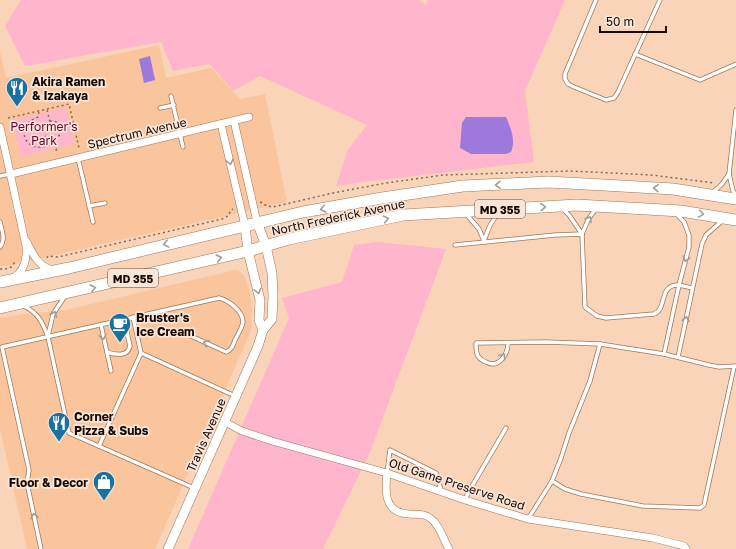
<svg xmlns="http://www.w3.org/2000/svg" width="736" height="549" font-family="'Golos Text',sans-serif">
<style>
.built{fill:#fac59d}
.green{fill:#ffb5cc}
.water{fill:#9c7adc}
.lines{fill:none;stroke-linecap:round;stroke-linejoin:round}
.service-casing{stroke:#a07656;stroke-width:5}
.minor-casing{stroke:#a07656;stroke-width:8}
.tertiary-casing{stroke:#a07656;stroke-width:10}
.primary-casing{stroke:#a07656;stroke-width:12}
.path{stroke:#826857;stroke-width:1.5;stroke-dasharray:2 3;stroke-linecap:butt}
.service{stroke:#fff;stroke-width:3.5}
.minor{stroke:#fff;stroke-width:7}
.tertiary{stroke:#fff;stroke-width:9}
.primary{stroke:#fff;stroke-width:11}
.oneway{stroke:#a29c99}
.labels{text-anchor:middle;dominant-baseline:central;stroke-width:3.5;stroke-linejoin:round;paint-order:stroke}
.shield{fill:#f9e6d8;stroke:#5a4a41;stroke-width:1}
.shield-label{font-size:11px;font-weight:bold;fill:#160700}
.poi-label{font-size:12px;font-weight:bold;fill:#160700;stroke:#f9e6d8;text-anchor:start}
.park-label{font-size:12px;fill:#6b0037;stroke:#f9e6d8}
.street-label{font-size:12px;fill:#160700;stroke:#f9e6d8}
</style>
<rect width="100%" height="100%" fill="#fad4b8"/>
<!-- built -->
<g class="built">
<polygon points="159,45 166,78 211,68 240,99 265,94 287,202 7,266 0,266 0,51 6,78"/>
<polygon points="235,270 239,271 244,275 248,286 251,299 252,312 251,331 155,549 27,549 0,429 0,318 23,314 66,310"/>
</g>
<!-- green -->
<g class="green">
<polygon points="21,0 419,0 426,5 428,0 565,0 525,91 534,162 363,182 336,186 348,149 367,125 260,76 233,91 210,64 173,71 161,42 25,66 5,26"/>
<polygon points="66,108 74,144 21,157 13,120"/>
<polygon points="377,242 446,249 370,452 323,549 188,549 289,318 282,298 342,282 354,245"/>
</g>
<!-- water -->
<g class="water">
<polygon points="150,56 155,80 144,83 139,59"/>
<path d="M 466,117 L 506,117 C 511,129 516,140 511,152 L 506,154 L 471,154 L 460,148 L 462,123 Z"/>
</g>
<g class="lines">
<!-- service casing -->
<g class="service-casing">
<g id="service">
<polyline points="596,0 565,74 565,79 568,84 574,87 606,100 614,98 618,92 660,0"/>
<polyline points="635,54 700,80 736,64"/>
<polyline points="171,96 183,147"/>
<polyline points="160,108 174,105"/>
<polyline points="736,110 729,174 733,191 736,195"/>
<polyline points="78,158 93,222"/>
<polyline points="0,176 10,174"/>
<polyline points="712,193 722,184 729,174"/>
<polyline points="89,206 105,203"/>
<polyline points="563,209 569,215 582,234"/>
<polyline points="467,215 479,229 484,241"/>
<path d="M 0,222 C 2,231 6,239 0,247"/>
<polyline points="582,234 589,218 596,209"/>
<path d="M 484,241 C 488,230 491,220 500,212"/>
<path d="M 455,245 L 555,235 L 582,234 L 585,307 L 597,316 L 606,318 L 654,314 C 667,309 659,287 676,285 C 681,285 687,287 692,288"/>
<path d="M 23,306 C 38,312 43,323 48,337 L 69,433 L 194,488"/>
<polyline points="101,325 111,371"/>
<polyline points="48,336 53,314 65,296"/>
<path d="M 508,343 C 508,354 499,369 486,362 C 483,361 480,359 478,356 C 476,353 476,347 476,343 L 547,342 L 600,344 L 664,354 L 709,365 L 719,367 L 736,366"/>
<path d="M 107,352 C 115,355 128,357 130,346 L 124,319"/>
<polyline points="141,353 235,396"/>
<polyline points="664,354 679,285 689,247 689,235 684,222 676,213"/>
<polyline points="678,357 702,244 706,235 722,221"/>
<polyline points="99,446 141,353 133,317"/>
<polyline points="387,473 390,450 436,473 441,490"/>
<polyline points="552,481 565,489 581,494 643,506 700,508 704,505 734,367"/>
<polyline points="465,500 468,493 506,428"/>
<polyline points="528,519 552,481 561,458 569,433 590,381 600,344"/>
<path d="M 41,549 L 27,483 L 29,470 L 2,347 L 219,298 C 228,300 243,311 243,322 C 242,328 238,334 235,340 C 233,345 232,350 226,352 L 180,331"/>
</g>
</g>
<!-- minor casing -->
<g class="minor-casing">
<g id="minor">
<polyline points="234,121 257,222"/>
<polyline points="221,124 245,226"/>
<path d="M 0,127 L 26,246 C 27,259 25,271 13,278"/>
<polyline points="11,174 249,117"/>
<path d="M 27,242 C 33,255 39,267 53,270"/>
<polyline points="225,422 242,431 272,441 387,473 465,500 528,519 653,538 684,546 686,549"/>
<path d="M 387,473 C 385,492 384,513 409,514 C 417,515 424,513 430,518 C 440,525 443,539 449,549"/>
</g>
</g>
<!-- tertiary casing -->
<g class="tertiary-casing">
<g id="tertiary">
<polyline points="245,226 248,251 260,300 259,320 263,330"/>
<polyline points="168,549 236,396 258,346 263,330 272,319 273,296 272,273 266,246 257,222"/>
</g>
</g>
<!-- primary casing -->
<g class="primary-casing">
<g id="primary">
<polyline points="0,282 69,268 303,212 382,198 463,186 548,182 604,185 673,189 736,199"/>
<polyline points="0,308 248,251 289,239 403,215 577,205 681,211 736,220"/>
</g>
</g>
<!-- path -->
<g class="path">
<polyline points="47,110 50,122"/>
<path d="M 39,112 L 38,117 C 34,119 30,121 27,124 C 20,133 26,145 36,147 C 42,148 49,145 55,144"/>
<polyline points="8,118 69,104 79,148"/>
<circle cx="52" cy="130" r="9"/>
<polyline points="54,139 57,153"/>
<polyline points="260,202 267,206 273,207 333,193 386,183 443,175 570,171 651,175 715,183"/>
<polyline points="47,258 48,256 58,257 222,219 228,216 231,210 233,209"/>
<path d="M 0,269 C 6,269 12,269 14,263 L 16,264"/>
</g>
<!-- service -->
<use href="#service" class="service"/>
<!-- minor -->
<use href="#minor" class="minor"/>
<!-- tertiary -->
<use href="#tertiary" class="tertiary"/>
<!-- primary -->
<use href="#primary" class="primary"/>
</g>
<!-- one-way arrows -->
<defs><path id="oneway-chevron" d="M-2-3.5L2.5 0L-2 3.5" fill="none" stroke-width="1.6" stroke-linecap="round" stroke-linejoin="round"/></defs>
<g class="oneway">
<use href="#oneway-chevron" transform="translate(230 162) rotate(77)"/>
<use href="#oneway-chevron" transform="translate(498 185) rotate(177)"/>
<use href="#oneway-chevron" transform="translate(656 188) rotate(-176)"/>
<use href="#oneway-chevron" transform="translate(543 207) rotate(-3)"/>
<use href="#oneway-chevron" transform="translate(323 209) rotate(169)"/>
<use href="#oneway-chevron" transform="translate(701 214) rotate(9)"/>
<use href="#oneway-chevron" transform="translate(386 219) rotate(-12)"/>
<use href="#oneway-chevron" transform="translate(589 219) rotate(-60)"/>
<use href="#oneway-chevron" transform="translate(166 244) rotate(167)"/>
<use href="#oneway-chevron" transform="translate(219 258) rotate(-13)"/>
<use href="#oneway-chevron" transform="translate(686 259) rotate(105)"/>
<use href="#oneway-chevron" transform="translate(93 288) rotate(-13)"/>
<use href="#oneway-chevron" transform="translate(258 291) rotate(76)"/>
<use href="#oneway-chevron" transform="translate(54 314) rotate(-67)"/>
<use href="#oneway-chevron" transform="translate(686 319) rotate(-79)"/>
<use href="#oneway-chevron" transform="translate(103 337) rotate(77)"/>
<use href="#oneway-chevron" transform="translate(206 343) rotate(-155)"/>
<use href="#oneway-chevron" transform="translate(503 356) rotate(-53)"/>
<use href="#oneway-chevron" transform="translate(34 516) rotate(-102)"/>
</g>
<!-- icons -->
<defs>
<g id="restaurant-pin" transform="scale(1.15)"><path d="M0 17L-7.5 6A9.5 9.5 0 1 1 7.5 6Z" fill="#1871a1" stroke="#f9e6d8"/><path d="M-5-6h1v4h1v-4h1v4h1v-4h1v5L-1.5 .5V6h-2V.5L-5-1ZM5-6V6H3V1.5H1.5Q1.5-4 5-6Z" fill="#fff"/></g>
<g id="cafe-pin" transform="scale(1.15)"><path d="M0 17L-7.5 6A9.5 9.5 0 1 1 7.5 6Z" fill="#1871a1" stroke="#f9e6d8"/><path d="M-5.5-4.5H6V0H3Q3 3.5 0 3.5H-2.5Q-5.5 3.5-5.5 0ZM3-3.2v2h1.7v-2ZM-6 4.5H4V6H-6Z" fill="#fff"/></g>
<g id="shop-pin" transform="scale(1.15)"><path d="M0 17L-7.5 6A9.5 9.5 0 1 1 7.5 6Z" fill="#1871a1" stroke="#f9e6d8"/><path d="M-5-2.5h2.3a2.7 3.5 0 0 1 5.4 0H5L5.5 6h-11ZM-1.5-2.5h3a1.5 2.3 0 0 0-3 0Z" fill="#fff"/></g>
</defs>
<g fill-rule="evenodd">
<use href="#restaurant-pin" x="17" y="88"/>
<use href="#cafe-pin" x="120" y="324"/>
<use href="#restaurant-pin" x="59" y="423"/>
<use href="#shop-pin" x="104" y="482"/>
</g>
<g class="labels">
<!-- shield labels -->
<g class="shield">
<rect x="475" y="200" width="50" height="18" rx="3"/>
<rect x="108" y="269" width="50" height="18" rx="3"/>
</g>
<g class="shield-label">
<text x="500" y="209">MD 355</text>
<text x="133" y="278">MD 355</text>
</g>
<!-- poi labels -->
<g class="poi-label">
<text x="32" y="81">Akira Ramen<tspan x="32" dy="14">&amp; Izakaya</tspan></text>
<text x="136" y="317">Bruster's<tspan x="136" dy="14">Ice Cream</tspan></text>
<text x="74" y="416">Corner<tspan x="74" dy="14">Pizza &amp; Subs</tspan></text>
<text x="88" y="482" text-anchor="end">Floor &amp; Decor</text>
</g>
<!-- park labels -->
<g class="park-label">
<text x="44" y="126">Performer's<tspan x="44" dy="14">Park</tspan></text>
</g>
<!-- street labels -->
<g class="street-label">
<text transform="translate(137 133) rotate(-13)">Spectrum Avenue</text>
<text transform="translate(338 217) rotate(-12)">North Frederick Avenue</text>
<text transform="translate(206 435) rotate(-66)">Travis Avenue</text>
<text transform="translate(457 484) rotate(18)">Old Game Preserve Road</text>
</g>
</g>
<!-- scale -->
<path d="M600 26v6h66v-6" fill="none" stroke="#160700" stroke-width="2"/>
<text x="606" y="26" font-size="12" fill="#160700" stroke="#f9e6d8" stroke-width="3" paint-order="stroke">50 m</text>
</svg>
